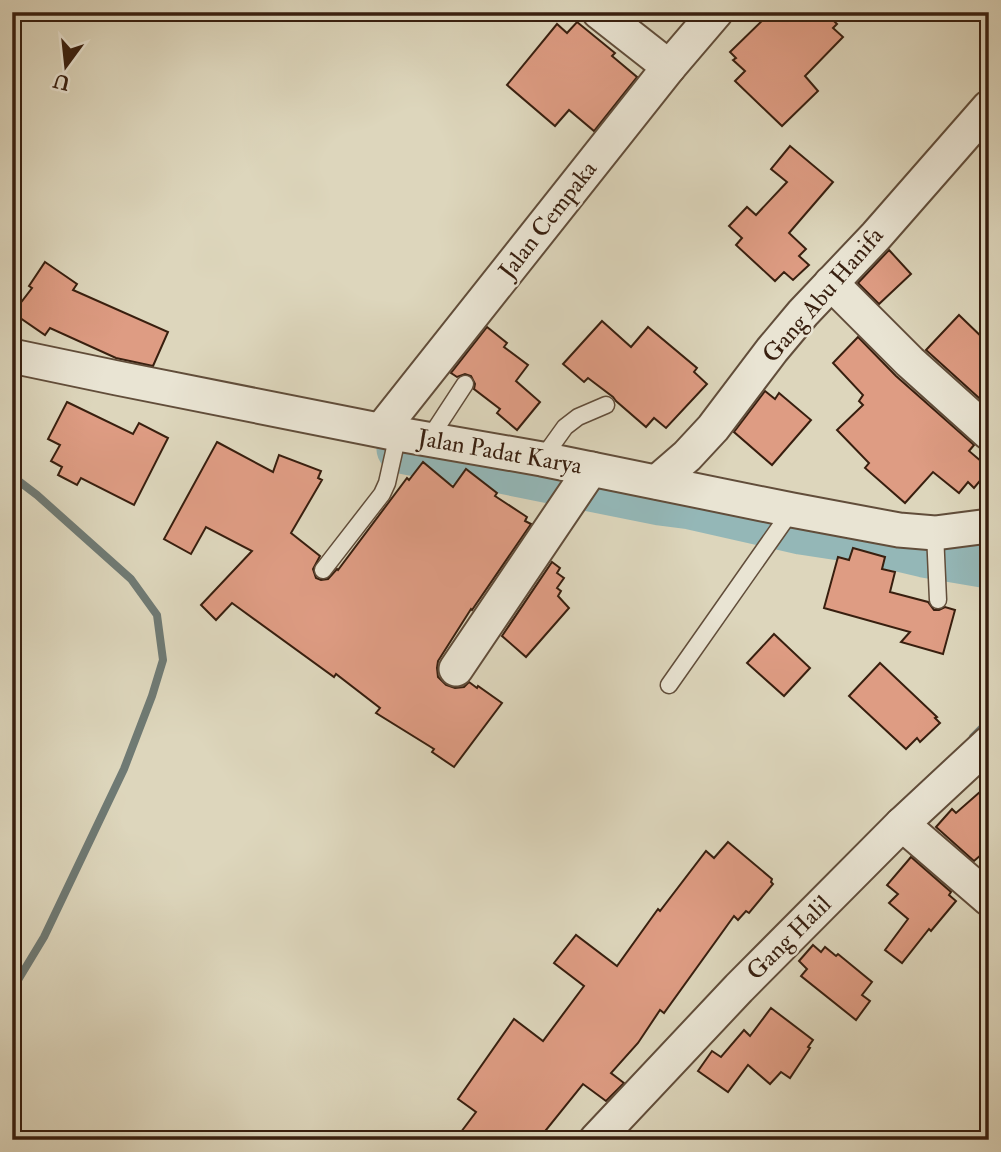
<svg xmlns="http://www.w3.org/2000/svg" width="1001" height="1152" font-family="'IM FELL Double Pica',serif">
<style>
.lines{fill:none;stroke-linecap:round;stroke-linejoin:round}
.stream{stroke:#6f7a74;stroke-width:8}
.river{stroke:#94b7b7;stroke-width:49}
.building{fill:#de9c83;stroke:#381f0f;stroke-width:2}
.service-casing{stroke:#614d3a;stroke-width:19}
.minor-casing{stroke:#614d3a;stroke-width:37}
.service{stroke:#e9e4d3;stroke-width:16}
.minor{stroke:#e9e4d3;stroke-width:33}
.labels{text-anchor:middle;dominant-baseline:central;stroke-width:5;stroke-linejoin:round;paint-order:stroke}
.street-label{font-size:24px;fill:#381f0f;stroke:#e9e4d3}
</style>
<rect width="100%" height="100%" fill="#ddd6bc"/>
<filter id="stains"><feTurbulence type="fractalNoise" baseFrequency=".00286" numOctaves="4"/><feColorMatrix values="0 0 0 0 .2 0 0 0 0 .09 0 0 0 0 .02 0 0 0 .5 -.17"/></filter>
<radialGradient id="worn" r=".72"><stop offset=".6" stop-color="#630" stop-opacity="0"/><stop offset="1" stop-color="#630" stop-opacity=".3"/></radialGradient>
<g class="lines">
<!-- stream -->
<g class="stream">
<polyline points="12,476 37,495 131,579 157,615 163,660 152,696 124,769 44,937 12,990"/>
<polyline points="973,737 989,721"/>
</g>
<!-- river -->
<polyline class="river" points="401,449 660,501 691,505 801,530 873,541 924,553 989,564"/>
</g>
<!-- building -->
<g class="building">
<polygon points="771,12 825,12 837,24 833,28 843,37 805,76 818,91 782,126 735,81 745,71 733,60 736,58 730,52"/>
<polygon points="577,22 615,53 612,56 637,77 594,131 569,110 555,126 507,85 557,24 567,33"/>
<polygon points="790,146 833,182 789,233 806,249 799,256 809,265 793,280 784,272 775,281 736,245 742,238 729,226 747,207 756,215 787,182 771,169"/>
<polygon points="889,250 911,274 879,304 858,283"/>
<polygon points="45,262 77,284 73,290 168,332 153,366 116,358 50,328 45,335 13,313 32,288 29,286"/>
<polygon points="959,315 989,344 989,407 926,350"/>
<polygon points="602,321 631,347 648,327 697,368 694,372 707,384 666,428 654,418 646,427 616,401 613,397 588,378 584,382 563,364"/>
<polygon points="487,327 507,343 504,347 528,365 516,381 540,402 517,430 497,413 500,409 474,389 475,384 471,376 465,374 457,377 451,373"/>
<polygon points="858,337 896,376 974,445 969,451 989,468 989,470 974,488 968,482 959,493 933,472 905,503 865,468 869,463 837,430 863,405 859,401 863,395 833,363"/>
<polygon points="765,391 775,399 779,393 811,420 772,465 734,432"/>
<polygon points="67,402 133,434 139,423 168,438 134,505 81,478 77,485 58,475 62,467 51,461 60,445 48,439"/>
<polygon points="217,442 273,472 279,455 321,471 318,478 322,480 291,533 320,556 313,569 316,578 321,580 328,579 337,569 338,570 407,478 409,480 423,462 453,487 466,469 497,493 495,496 527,517 525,521 531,524 472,610 471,609 438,661 437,668 438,677 446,685 455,688 464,687 469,682 477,688 478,686 502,703 454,767 432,752 434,749 376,713 380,708 336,674 334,677 232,603 216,620 201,605 252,551 206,527 191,554 164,539"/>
<polygon points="853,548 885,557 882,569 895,572 890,592 928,602 934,610 939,610 945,607 955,610 943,654 901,642 910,632 824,608 838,557 849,560"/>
<polygon points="552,562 560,568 557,573 564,578 557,588 561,591 558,596 569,608 526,657 502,636"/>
<polygon points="774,634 810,668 784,696 747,663"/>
<polygon points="880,663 937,717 935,718 940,723 920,742 917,738 906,749 849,696"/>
<polygon points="989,784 989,848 974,861 936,827 952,809 956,813"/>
<polygon points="728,842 772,879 771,882 773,884 749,913 746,911 738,920 734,916 664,1013 660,1010 638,1043 611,1073 624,1083 606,1101 583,1084 538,1140 455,1140 476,1112 458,1099 514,1019 543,1041 584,986 554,963 576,935 617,966 658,909 660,911 706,851 714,858"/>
<polygon points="911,857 951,892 949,895 956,901 931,931 929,929 902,963 885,950 908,919 889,903 898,894 887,885"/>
<polygon points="813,945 821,952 825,947 836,956 838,954 872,982 862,995 870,1001 856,1020 801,976 807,969 799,961"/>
<polygon points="771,1008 813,1040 808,1047 810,1048 790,1078 781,1072 770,1084 748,1065 728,1092 698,1071 712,1051 721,1057 744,1030 750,1036"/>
</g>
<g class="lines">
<!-- service casing -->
<g class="service-casing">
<g id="service">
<polyline points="429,439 465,384"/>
<polyline points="542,459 565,427 578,417 606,405"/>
<polyline points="935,533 938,600"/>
<polyline points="323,570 382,494 387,483 398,434"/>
<polyline points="669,685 792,510"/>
</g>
</g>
<!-- minor casing -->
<g class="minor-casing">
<g id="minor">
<polyline points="599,12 669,67"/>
<polyline points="831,283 910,362 989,433"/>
<polyline points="12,356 117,378 398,434 542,459 792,510 899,530 935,533 989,526"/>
<polyline points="382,429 669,67 716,12"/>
<polyline points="657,482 687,456 713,428 772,350 803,313 876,236 989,107"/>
<polyline points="456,669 591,469"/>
<polyline points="902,824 989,899"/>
<polyline points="596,1140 739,988 902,824 989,743"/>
</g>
</g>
<!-- service -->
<use href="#service" class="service"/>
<!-- minor -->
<use href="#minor" class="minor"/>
</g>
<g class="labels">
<!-- street labels -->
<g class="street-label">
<text transform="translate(548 220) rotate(-52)">Jalan Cempaka</text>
<text transform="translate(823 295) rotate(-49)">Gang Abu Hanifa</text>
<text transform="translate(500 452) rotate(10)">Jalan Padat Karya</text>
<text transform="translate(789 938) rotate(-45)">Gang Halil</text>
</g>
</g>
<!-- margin -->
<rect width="1001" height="1152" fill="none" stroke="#ddd6bc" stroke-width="42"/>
<rect x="14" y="14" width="973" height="1124" fill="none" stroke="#381f0f" stroke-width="3.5"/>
<rect x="21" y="21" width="959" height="1110" fill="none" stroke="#381f0f" stroke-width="2"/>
<!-- north arrow -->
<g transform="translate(66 66) rotate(195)" stroke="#e9e4d3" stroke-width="5" paint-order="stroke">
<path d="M0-5L12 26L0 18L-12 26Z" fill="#381f0f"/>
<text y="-10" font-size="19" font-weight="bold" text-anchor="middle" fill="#381f0f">U</text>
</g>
<rect width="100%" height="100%" filter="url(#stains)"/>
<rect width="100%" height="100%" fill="url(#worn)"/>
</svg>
